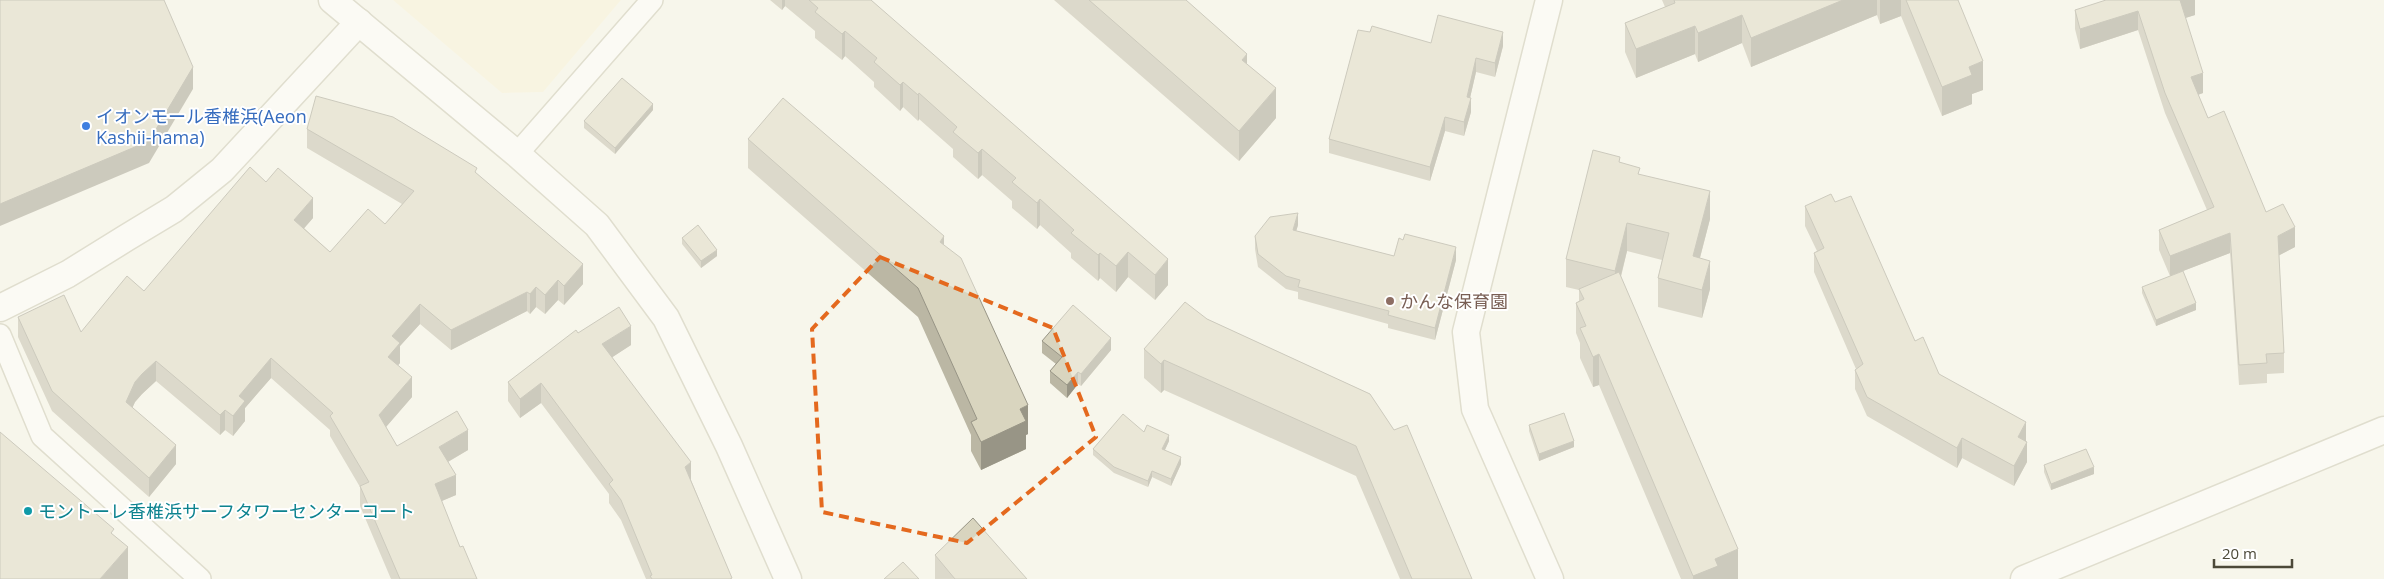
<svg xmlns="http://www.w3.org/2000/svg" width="2384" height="579" font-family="'Open Sans','Noto Sans JP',sans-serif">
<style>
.commercial{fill:#f9f2d6}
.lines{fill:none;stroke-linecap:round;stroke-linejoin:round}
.minor-casing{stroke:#c3c1ac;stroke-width:24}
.tertiary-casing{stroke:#c3c1ac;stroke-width:29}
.minor{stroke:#fff;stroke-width:21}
.tertiary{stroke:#fff;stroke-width:26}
.wall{fill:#bbb7a4}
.shaded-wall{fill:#989586}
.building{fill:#d9d5bf;stroke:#989586}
.marked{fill:none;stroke:#e4691e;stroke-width:4;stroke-dasharray:10 6;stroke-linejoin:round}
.shop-dot{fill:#3f7fe0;stroke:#fff;stroke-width:2}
.education-dot{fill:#8d6e63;stroke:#fff;stroke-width:2}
.culture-dot{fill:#0f9aa8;stroke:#fff;stroke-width:2}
.labels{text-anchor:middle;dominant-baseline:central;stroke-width:4;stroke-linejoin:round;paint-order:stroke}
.shop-label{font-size:18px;fill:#366cbe;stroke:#fff;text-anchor:start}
.education-label{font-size:18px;fill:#785e54;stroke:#fff;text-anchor:start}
.culture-label{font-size:18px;fill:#0d838f;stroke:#fff;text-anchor:start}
</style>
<rect width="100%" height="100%" fill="#f7f6eb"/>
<!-- commercial -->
<polygon class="commercial" points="393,0 621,0 543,92 502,93"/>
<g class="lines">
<!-- minor casing -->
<g class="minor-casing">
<g id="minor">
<polyline points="517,154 652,0"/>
<polyline points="0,335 42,436 200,579"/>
</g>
</g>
<!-- tertiary casing -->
<g class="tertiary-casing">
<g id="tertiary">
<polyline points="332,0 517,154 597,225 666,318 729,446 788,579"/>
<polyline points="1549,0 1466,332 1475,409 1550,579"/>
<polyline points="0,308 68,274 126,238 174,209 222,170 359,22"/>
<polyline points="2024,579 2384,430"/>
</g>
</g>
<!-- minor -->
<use href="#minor" class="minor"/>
<!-- tertiary -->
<use href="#tertiary" class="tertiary"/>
</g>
<!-- wall -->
<g class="wall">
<polygon points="770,0 871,0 1168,285 1155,300 1128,277 1116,292 1100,278 1098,281 1071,258 1071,253 1040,225 1037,229 1012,208 1012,201 982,175 978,179 953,157 953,149 919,119 918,121 903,107 900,111 874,87 874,82 845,56 842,60 815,38 815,31 785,6 782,10"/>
<polygon points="1054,0 1186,0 1247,65 1276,118 1239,161"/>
<polygon points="1662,0 1958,0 1983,90 1972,94 1972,104 1942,116 1901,16 1880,24 1877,15 1751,67 1742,43 1698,62 1695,54 1636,78 1625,52 1625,23 1665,7"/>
<polygon points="2195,0 2195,15 2185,18 2203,93 2198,95 2208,118 2266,212 2295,247 2279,255 2284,353 2284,373 2267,374 2267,383 2239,385 2230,253 2170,276 2159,250 2159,230 2207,210 2165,113 2138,30 2080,49 2075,29 2075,10"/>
<polygon points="1370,32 1431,43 1503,46 1495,77 1476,72 1470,98 1471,112 1464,136 1445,131 1430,181 1329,153 1329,139"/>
<polygon points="653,110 615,154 584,128 584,121"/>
<polygon points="307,129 477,174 583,284 564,305 558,300 545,314 536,307 530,314 527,311 451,350 420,324 400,346 400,363 398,365 412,397 386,427 397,446 468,450 448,462 456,495 441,501 460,547 477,579 391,579 360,506 360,487 330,436 330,430 271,378 245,408 245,421 233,436 225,430 220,435 156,381 142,394 135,402 132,408 176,464 149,497 52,411 18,337 18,317 81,332 144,291 266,182 313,218 304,228 330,252 385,224 402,204 307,148"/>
<polygon points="748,139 944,245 1028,434 1026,435 1026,449 981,470 971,451 971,435 918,317 748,168"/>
<polygon points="1620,162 1710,219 1700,258 1710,289 1702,318 1658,307 1658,278 1662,260 1627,251 1621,277 1738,579 1681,579 1599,385 1593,387 1580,358 1580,343 1576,333 1576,303 1579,301 1579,290 1566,287 1566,259"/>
<polygon points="1835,202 1915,341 1939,374 2026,442 2027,462 2014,486 1962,458 1957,468 1867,416 1855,389 1855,370 1856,369 1814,272 1814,253 1817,251 1805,226 1805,206"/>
<polygon points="1298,225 1296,231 1394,256 1456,260 1435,340 1388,328 1388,324 1298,299 1298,292 1286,289 1258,267 1255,249 1255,236"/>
<polygon points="682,238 717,256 701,268 682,244"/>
<polygon points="2142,287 2196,310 2156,326 2142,293"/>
<polygon points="1207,319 1370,394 1472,579 1400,579 1356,476 1164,390 1161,393 1144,378 1144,349"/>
<polygon points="578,333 631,345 612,357 691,480 732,579 646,579 621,520 609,503 609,494 541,403 520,418 508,401 508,382"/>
<polygon points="1042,341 1111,350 1081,386 1078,384 1067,398 1050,383 1050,371 1056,364 1042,353"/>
<polygon points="1529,425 1574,447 1539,461 1529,431"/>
<polygon points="1144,432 1169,441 1165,450 1181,464 1171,486 1152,477 1148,487 1114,473 1093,455 1093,449"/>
<polygon points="2044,465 2094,474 2051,490 2044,472"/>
<polygon points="935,555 1027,579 935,579"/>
</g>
<!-- shaded-wall -->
<g class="shaded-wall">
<polygon points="782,0 785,0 785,6 782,10"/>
<polygon points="1843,0 1877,0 1877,15 1751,67 1751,38"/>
<polygon points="1880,0 1901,0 1901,16 1880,24"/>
<polygon points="2179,0 2195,0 2195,15 2179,20"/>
<polygon points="2138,11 2138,30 2080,49 2080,29"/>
<polygon points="1742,15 1742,43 1698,62 1698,33"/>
<polygon points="1695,26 1695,54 1636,78 1636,49"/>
<polygon points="845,31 845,56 842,60 842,34"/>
<polygon points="1503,32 1503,46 1495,77 1495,63"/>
<polygon points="1247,54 1247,84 1242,60"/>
<polygon points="1476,58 1476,72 1467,111 1467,97"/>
<polygon points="1983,61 1983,90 1972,94 1972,104 1942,116 1942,87 1969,67"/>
<polygon points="193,67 193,89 149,163 0,226 0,204"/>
<polygon points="2203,73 2203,93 2191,97 2191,77"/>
<polygon points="903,82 903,107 900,111 900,85"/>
<polygon points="1276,88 1276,118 1239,161 1239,131"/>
<polygon points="919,93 919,119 918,121 918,95"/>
<polygon points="1471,98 1471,112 1464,136 1464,122"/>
<polygon points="653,104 653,110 615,154 615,148"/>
<polygon points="1445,117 1445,131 1430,181 1430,167"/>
<polygon points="982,149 982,175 978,179 978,153"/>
<polygon points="1710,191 1710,219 1693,284 1693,256"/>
<polygon points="313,198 313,218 294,240 294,220"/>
<polygon points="1040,199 1040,225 1037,229 1037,203"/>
<polygon points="1298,213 1298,225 1293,242 1293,230"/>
<polygon points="1627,223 1627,251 1615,299 1615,271"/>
<polygon points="2295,227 2295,247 2278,256 2278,236"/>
<polygon points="2230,233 2230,253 2170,276 2170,256"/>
<polygon points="944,236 944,265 940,242"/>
<polygon points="1456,247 1456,260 1435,340 1435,328"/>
<polygon points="717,250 717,256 701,268 701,261"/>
<polygon points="1128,252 1128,277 1116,292 1116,266"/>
<polygon points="1100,253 1100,278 1098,281 1098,255"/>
<polygon points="1168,259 1168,285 1155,300 1155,275"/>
<polygon points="1710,261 1710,289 1702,318 1702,290"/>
<polygon points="583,264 583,284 564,305 564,286"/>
<polygon points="558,280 558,300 545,314 545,295"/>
<polygon points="536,287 536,307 530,314 530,294"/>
<polygon points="527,292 527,311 451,350 451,330"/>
<polygon points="2196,303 2196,310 2156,326 2156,320"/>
<polygon points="420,304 420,324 400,346 400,363 388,377 388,357 392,336"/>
<polygon points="631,326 631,345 602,364 602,344"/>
<polygon points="1111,338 1111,350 1081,386 1081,374"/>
<polygon points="1599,354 1599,385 1593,387 1593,357"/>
<polygon points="271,358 271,378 245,408 245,421 233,436 233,416 239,396"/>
<polygon points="1164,360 1164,390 1161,393 1161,364"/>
<polygon points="156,361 156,381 142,394 135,402 126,422 126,402 135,382 142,374"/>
<polygon points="1078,372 1078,384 1067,398 1067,385"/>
<polygon points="412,377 412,397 379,435 379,415"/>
<polygon points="541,383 541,403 520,418 520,399"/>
<polygon points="1028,405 1028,434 1026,435 1026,449 981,470 981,442 1020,409"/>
<polygon points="225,410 225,430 220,435 220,415"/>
<polygon points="2026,422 2026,442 2018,437"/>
<polygon points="468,430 468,450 439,467 439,447"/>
<polygon points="1169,435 1169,441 1162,456 1162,449"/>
<polygon points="1962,438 1962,458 1957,468 1957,448"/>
<polygon points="1574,441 1574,447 1539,461 1539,454"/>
<polygon points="2027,442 2027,462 2014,486 2014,466"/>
<polygon points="176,445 176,464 149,497 149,478"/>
<polygon points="1181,457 1181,464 1171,486 1171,479"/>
<polygon points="691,462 691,482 685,467"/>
<polygon points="2094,467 2094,474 2051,490 2051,484"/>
<polygon points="1152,471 1152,477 1148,487 1148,481"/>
<polygon points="456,475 456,495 435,504 435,484"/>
<polygon points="128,547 128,579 100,579"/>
<polygon points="1738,549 1738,579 1693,579 1693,576 1715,559"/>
</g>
<!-- building -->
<g class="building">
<polygon points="0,0 164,0 193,67 149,141 0,204"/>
<polygon points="809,0 871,0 1168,259 1155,275 1128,252 1116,266 1100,253 1098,255 1071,233 1074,230 1040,199 1037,203 1012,182 1016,178 982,149 978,153 953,132 957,127 919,93 918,95 903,82 900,85 874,62 877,58 845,31 842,34 815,12 818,8"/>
<polygon points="1089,0 1186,0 1247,54 1242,60 1276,88 1239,131"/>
<polygon points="1674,0 1843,0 1751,38 1742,15 1698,33 1695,26 1636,49 1625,23 1675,3"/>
<polygon points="1906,0 1958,0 1983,61 1969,67 1972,75 1942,87"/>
<polygon points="2106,0 2180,0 2203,73 2191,77 2208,118 2224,111 2266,212 2283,204 2295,227 2278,236 2284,353 2266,354 2267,363 2239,365 2230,233 2170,256 2159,230 2214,207 2165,93 2138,11 2080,29 2075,10"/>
<polygon points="1438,15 1503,32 1495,63 1476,58 1467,97 1471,98 1464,122 1445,117 1430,167 1329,139 1358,30 1370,32 1372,26 1431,43"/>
<polygon points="622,78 653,104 615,148 584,121"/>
<polygon points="316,96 393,117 477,168 475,172 583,264 564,286 558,280 545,295 536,287 530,294 527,292 451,330 420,304 392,336 400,343 388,357 412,377 379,415 397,446 457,411 468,430 439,447 456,475 435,484 460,547 463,546 477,579 400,579 360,486 369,482 330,416 333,413 271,358 239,396 245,401 233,416 225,410 220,415 156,361 142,374 135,382 126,402 176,445 149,478 52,391 18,317 64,295 81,332 127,276 144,291 250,167 266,182 278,168 313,198 294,220 330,252 368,209 385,224 414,191 307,129"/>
<polygon points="783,98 944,236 940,242 961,258 1028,405 1020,409 1026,421 981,442 971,422 977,419 918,288 748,139"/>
<polygon points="1593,150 1620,157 1619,162 1640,168 1638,174 1710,191 1693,256 1710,261 1702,290 1658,278 1669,233 1627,223 1615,271 1566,259"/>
<polygon points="1831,194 1835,202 1851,196 1915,341 1923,337 1939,374 2026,422 2018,437 2027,442 2014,466 1962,438 1957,448 1867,397 1855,370 1863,364 1814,253 1824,248 1805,206"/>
<polygon points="1298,213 1293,230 1394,256 1399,238 1403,240 1405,234 1456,247 1435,328 1388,315 1389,311 1298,287 1300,280 1286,276 1258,254 1255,236 1270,217"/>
<polygon points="698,225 717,250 701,261 682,238"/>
<polygon points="2183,271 2196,303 2156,320 2142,287"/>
<polygon points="1619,272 1738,549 1715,559 1718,566 1693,576 1599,354 1593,357 1580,328 1586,326 1576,303 1584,299 1579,289"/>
<polygon points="1185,302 1207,319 1370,394 1394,430 1407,425 1472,579 1412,579 1356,446 1164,360 1161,364 1144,349"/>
<polygon points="1073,305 1111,338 1081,374 1078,372 1067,385 1050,371 1062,357 1042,341"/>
<polygon points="619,307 631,326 602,344 691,462 685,467 732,578 730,579 652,579 650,576 652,575 621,500 609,484 613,480 541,383 520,399 508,382 576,330 578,333"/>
<polygon points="1564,413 1574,441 1539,454 1529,425"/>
<polygon points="1123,414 1144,432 1147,425 1169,435 1162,449 1181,457 1171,479 1152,471 1148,481 1114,467 1093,449"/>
<polygon points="0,432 114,529 111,533 128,547 100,579 0,579"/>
<polygon points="2086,449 2094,467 2051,484 2044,465"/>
<polygon points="973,518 1027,579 955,579 935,555"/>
<polygon points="903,562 919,579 884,579"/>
</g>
<!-- marked area -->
<path d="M0 0H2384V579H0ZM 880,257 L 1053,328 L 1096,437 L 967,543 L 822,512 L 812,329 Z" fill="#f7f6eb" fill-opacity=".55" fill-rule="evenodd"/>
<path class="marked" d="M 880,257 L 1053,328 L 1096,437 L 967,543 L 822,512 L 812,329 Z"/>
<!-- markers -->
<circle class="shop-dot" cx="86" cy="126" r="5"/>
<circle class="education-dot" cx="1390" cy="301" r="5"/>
<circle class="culture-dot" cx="28" cy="511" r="5"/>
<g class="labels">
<!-- shop labels -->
<g class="shop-label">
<text x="96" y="116">イオンモール香椎浜(Aeon<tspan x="96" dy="21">Kashii-hama)</tspan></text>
</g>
<!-- education labels -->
<g class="education-label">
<text x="1400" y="301">かんな保育園</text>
</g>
<!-- culture labels -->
<g class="culture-label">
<text x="38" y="511">モントーレ香椎浜サーフタワーセンターコート</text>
</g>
</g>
<!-- scale -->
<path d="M2214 559v8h78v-8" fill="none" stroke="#4c4938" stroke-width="2.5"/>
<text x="2222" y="559" font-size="15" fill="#4c4938" stroke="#ffffff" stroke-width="4" paint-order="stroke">20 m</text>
</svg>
